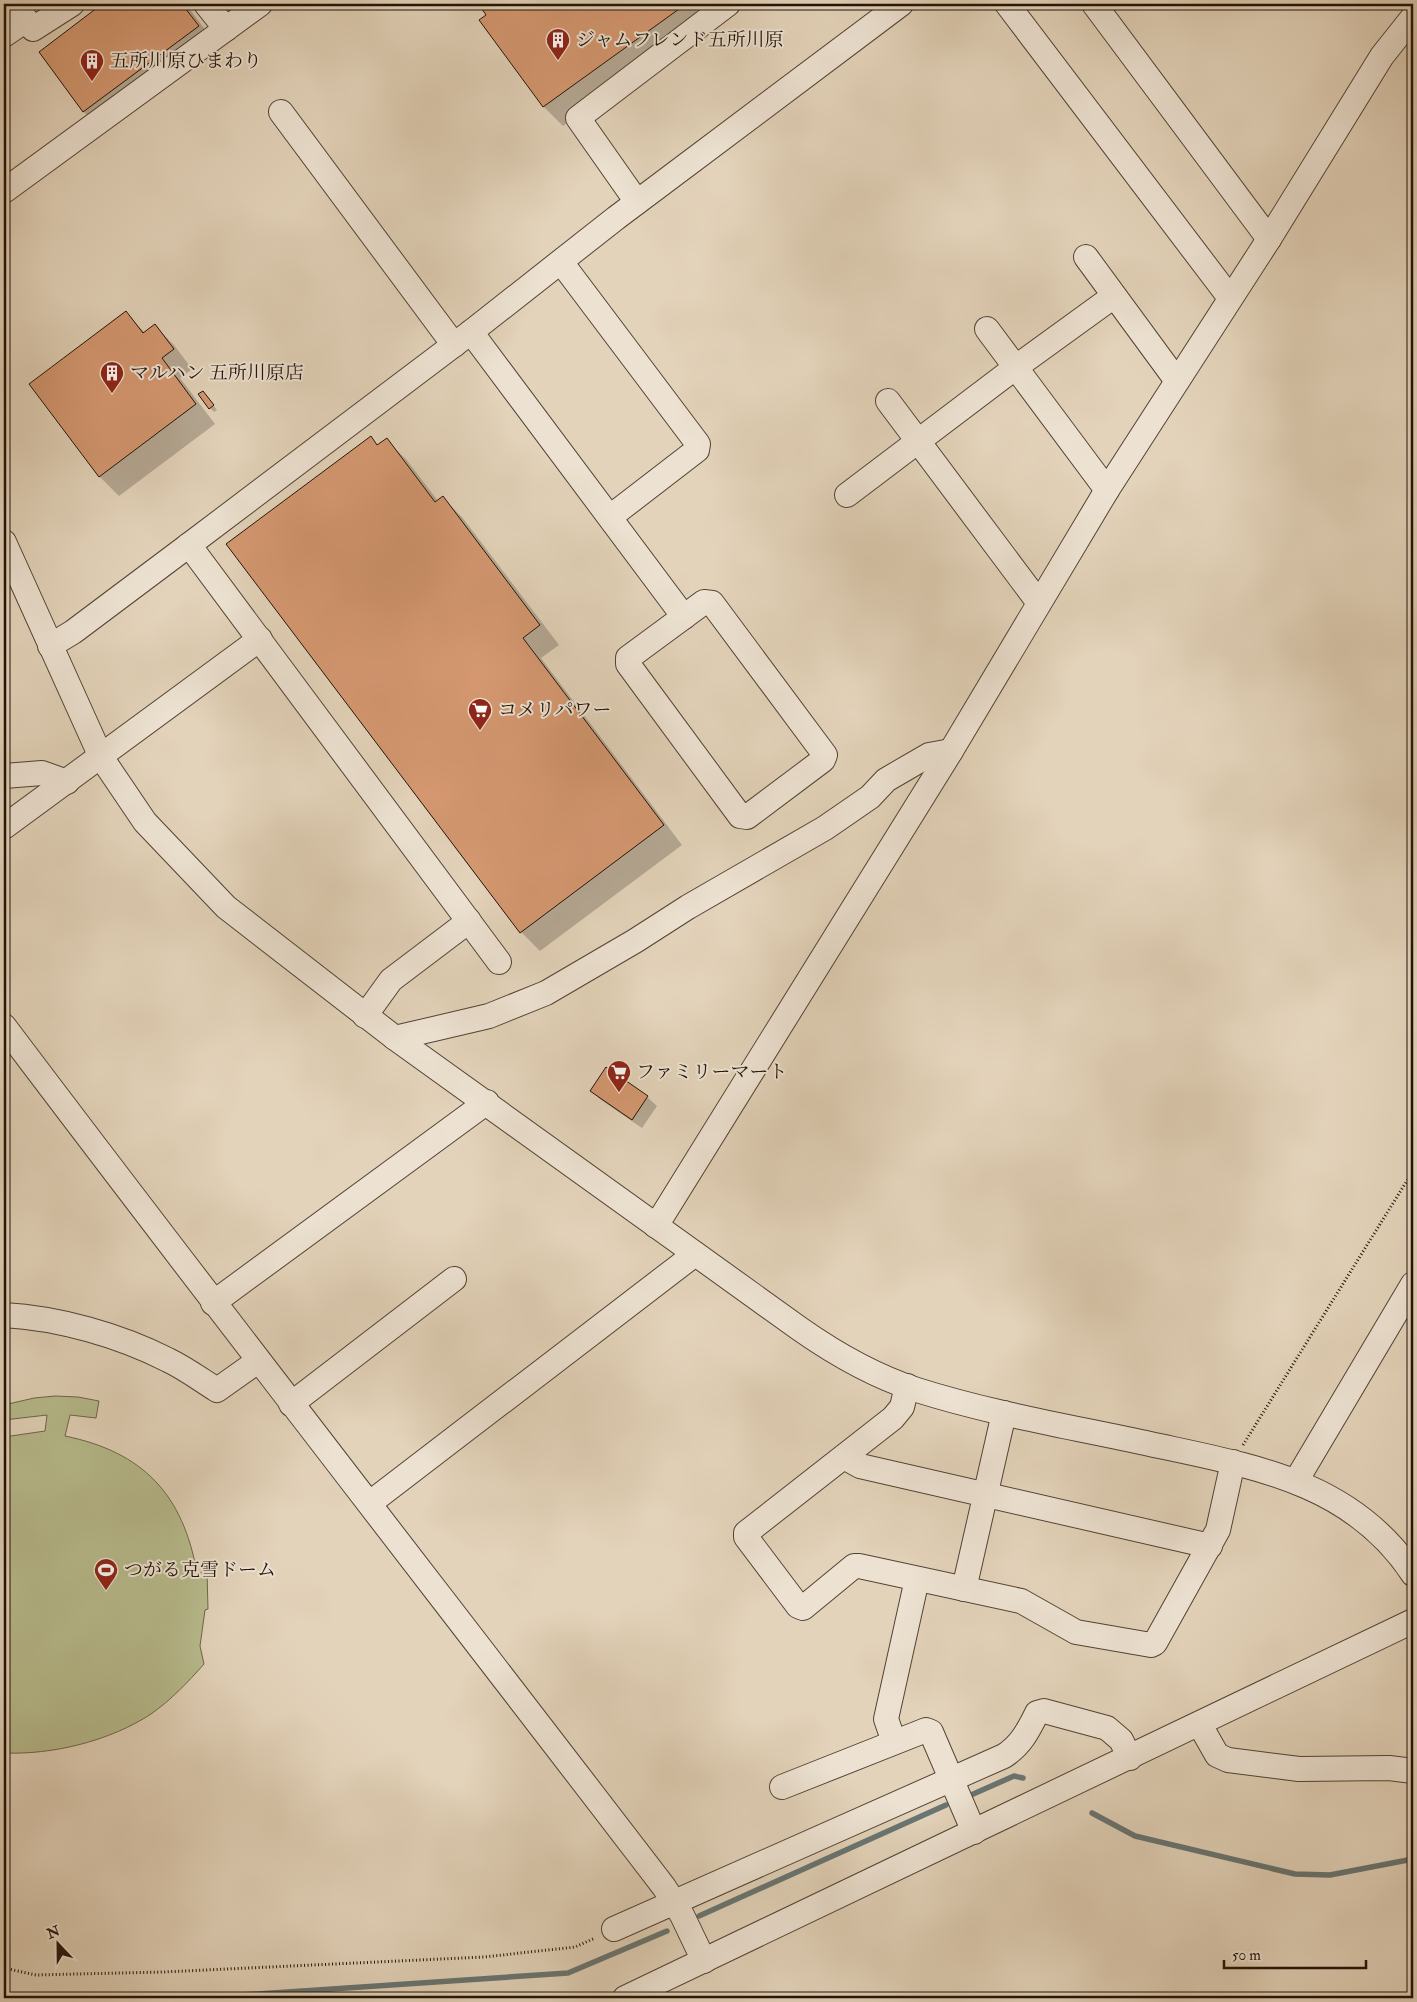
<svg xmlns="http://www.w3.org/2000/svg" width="1417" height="2002" font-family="'IM FELL Double Pica','Noto Serif JP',serif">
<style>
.green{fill:#b7bb8d;stroke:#6c674a}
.shadow{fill:#0003}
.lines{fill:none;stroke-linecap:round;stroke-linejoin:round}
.stream{stroke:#687572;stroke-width:5.5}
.building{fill:#d59871;stroke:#201308}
.minor-casing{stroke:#514334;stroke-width:26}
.path{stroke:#201308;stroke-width:3;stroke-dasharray:1 2.5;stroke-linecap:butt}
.minor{stroke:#ede2d2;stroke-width:24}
.labels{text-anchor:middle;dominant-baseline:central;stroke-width:4;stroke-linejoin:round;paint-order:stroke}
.poi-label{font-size:19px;fill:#201308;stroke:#ede2d2;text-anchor:start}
</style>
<rect width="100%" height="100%" fill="#e3d3ba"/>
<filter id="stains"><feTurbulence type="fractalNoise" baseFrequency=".004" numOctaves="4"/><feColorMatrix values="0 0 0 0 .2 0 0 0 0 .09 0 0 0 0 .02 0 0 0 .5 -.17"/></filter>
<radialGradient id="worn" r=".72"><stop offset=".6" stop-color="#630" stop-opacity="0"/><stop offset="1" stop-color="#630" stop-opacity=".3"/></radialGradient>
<!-- green -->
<path class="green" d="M 55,1396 L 78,1397 L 99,1401 L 96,1418 L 70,1415 L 65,1436 C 143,1452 183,1494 197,1573 L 207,1571 L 208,1609 L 205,1610 L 200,1646 L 204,1664 C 188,1682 171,1700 151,1714 C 110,1741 52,1755 4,1753 L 4,1437 L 45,1431 L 47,1415 L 4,1420 L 4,1405 L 34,1398 Z"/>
<!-- shadow -->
<g class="shadow">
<polygon points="104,4 186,4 217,46 103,131 84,112 41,52"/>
<polygon points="486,4 495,6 498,4 692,4 705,23 563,126 544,107 481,20 488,15 482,6"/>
<polygon points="126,313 145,333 155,326 174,345 192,369 180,378 215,424 119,496 100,477 30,385"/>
<polygon points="207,397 217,410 214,412 210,408"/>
<polygon points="370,438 378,446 386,440 406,459 438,501 443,498 462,517 559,645 541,658 682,845 540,951 521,932"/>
<polygon points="607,1069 647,1097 657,1106 642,1128 601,1100 591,1091"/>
</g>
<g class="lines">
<!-- stream -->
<g class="stream">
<polyline points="971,1795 1014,1776 1023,1778"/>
<polyline points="1092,1813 1135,1836 1295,1874 1330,1875 1413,1859"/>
<polyline points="699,1916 946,1805"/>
<polyline points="197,1998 568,1973 667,1931"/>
</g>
</g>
<!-- building -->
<g class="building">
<polygon points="102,4 182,4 199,26 83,112 39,52"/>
<polygon points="483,4 494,5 686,4 543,107 479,20 486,15 480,6"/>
<polygon points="126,311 143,333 155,324 174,349 162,358 196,404 99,477 29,384"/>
<polygon points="203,391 214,405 209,409 198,394"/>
<polygon points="371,436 377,445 387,438 435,502 443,496 540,625 523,638 664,825 520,933 226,544"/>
<polygon points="606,1067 648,1096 632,1120 590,1091"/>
</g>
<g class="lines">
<!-- minor casing -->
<g class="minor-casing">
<g id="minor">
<polyline points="206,4 226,29"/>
<polyline points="1007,4 1230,298"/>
<polyline points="1094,4 1269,239"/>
<polyline points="26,20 33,29 72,4"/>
<polyline points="4,35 26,20 14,4"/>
<polyline points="281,112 454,345"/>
<polyline points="4,191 260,4"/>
<polyline points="637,202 578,118 728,4"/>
<polyline points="1086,257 1177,381"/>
<polyline points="561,262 698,444 697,450 610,517"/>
<polyline points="987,329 1107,490"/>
<polyline points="471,332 684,617"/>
<polyline points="888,401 1039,603"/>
<polyline points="847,495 1016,367 1114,296"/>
<path d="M 4,542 L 101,757 L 145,822 L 226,907 L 395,1038 L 800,1329 C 837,1355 874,1376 917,1390 C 993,1414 1072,1427 1150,1444 C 1251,1466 1352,1481 1413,1574"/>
<polyline points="189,545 499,962"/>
<polygon points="704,602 712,603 825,755 823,760 747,817 740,816 628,664 628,658"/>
<polyline points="50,646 73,632 189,545 471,332 616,218 901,4"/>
<polyline points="4,776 42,773 67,782"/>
<polyline points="4,827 260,639"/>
<polyline points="365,1016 391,980 469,921"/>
<path d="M 4,1026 C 222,1315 444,1600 664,1887 L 682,1915 L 704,1961"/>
<polyline points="395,1038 489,1016 546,993 635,941 688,907 825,828 870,797 886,780 929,755 951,751"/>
<polyline points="656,1226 951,751 1107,490 1269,239 1382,56 1413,17"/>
<polyline points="213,1303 487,1102"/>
<path d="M 4,1315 C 58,1318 119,1335 168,1360 C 185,1368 201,1380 217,1390 L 258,1361"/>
<polyline points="907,1386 902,1407 893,1418 746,1533 746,1537 798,1606 803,1608 854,1566 859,1566 1021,1601 1076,1632 1151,1645 1155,1643 1218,1530 1233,1462"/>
<polyline points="291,1404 454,1279"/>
<polyline points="844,1457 860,1466 1210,1546"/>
<polyline points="1296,1481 1413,1284"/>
<polyline points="370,1503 695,1254"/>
<polyline points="964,1589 1004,1413"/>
<polyline points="1200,1725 1217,1755 1228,1760 1299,1769 1389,1768 1413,1771"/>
<polyline points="894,1742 886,1719 917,1579"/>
<polyline points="782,1787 926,1730 931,1732 974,1832"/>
<path d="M 614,1929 L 1004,1756 C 1021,1745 1028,1731 1037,1713 L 1044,1711 L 1107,1728 L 1121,1740 L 1130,1758"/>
<polyline points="625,1998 1413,1621"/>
</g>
</g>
<!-- path -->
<g class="path">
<polyline points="1243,1445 1413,1171"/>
<polyline points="4,1968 36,1975 163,1972 484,1957 575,1947 595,1938"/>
</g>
<!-- minor -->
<use href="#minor" class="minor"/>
</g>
<!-- icons -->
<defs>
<g id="building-pin" transform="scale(1.25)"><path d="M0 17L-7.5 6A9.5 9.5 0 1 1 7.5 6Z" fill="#8f2418" stroke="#ede2d2"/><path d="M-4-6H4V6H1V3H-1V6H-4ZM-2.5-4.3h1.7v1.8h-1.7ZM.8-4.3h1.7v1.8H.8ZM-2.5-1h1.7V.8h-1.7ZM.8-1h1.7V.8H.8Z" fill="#fff"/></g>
<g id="supermarket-pin" transform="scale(1.25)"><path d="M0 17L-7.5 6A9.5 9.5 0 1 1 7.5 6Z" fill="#8f2418" stroke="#ede2d2"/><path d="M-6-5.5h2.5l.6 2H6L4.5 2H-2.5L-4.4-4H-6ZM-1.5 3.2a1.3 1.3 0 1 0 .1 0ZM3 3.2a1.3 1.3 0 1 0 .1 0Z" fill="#fff"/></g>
<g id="stadium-pin" transform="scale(1.25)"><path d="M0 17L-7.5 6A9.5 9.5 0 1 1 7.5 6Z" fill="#8f2418" stroke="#ede2d2"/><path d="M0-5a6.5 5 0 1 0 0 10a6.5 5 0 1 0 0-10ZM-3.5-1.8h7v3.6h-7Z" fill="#fff"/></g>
</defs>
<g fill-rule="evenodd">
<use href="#building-pin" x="558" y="40"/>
<use href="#building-pin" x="92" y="61"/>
<use href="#building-pin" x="112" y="373"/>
<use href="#supermarket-pin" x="480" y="710"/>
<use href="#supermarket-pin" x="619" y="1072"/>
<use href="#stadium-pin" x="106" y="1570"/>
</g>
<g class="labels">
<!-- poi labels -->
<g class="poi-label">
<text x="576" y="40">ジャムフレンド五所川原</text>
<text x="110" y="61">五所川原ひまわり</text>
<text x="130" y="373">マルハン 五所川原店</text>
<text x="498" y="710">コメリパワー</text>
<text x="636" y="1072">ファミリーマート</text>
<text x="124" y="1570">つがる克雪ドーム</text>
</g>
</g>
<!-- margin -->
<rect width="1417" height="2002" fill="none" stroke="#e3d3ba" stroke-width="20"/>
<rect x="5" y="5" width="1407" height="1992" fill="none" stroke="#201308" stroke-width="2.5"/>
<rect x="10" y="10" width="1397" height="1982" fill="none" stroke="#201308"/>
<!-- north arrow -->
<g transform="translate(58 1944) rotate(338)" stroke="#ede2d2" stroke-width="4" paint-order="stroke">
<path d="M0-4L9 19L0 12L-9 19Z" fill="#201308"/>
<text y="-8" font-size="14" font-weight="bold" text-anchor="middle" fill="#201308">N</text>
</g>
<!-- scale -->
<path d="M1224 1960v8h142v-8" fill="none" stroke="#201308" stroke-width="2.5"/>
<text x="1232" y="1960" font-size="15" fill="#201308" stroke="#ede2d2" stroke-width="4" paint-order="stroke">50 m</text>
<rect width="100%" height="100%" filter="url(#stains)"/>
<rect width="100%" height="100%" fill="url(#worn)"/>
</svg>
